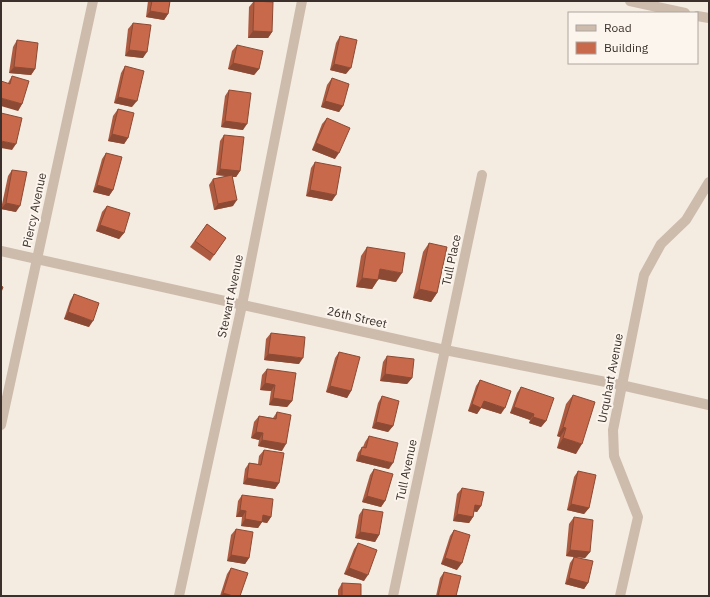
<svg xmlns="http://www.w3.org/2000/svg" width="710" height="597" font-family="'IBM Plex Sans',sans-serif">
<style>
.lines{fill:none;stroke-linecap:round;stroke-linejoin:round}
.minor{stroke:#cdbbac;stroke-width:10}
.wall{fill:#ac5a40}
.shaded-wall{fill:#8c4a34}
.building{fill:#c8694b;stroke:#8c4a34}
.labels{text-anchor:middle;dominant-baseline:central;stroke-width:4;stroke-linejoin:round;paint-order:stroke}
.street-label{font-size:12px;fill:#3b302b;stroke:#fbf5ee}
</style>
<rect width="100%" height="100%" fill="#f4ebe1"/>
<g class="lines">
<!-- minor -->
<g class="minor">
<polyline points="630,1 685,13"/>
<polyline points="697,16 709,18"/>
<polyline points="1,251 445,350 621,385 709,405"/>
<polyline points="1,425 93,1"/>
<polyline points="179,596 242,305 302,1"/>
<polyline points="393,596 482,175"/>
<polyline points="620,596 638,517 614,456 613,430 644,275 661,244 686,220 709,182"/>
</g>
</g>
<!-- wall -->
<g class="wall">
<polygon points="148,1 170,1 168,14 164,20 146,17"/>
<polygon points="254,1 272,32 268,38 248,38 249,7"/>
<polygon points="133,23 143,58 125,56 128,29"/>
<polygon points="340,36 346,74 330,70 336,43"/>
<polygon points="17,40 35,69 31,75 9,73 13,47"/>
<polygon points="237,45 259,69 254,75 228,69 232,51"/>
<polygon points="125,66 132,107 114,103 121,73"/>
<polygon points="12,76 22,104 18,111 8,83"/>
<polygon points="332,78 343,106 339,112 321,107 327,85"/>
<polygon points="229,90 243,130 221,127 225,96"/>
<polygon points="118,109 128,138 124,144 108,141 113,116"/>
<polygon points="327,118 335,159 312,150 322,124"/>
<polygon points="224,135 240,171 236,177 233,177 233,206 214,210 209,185 213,179 227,176 216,175 220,141"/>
<polygon points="106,153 113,190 109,196 93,192 102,159"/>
<polygon points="315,162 332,201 306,196 311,168"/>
<polygon points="12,170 16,212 1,209 8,176"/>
<polygon points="107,206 124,233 119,239 96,231 102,212"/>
<polygon points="207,224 226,238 210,261 190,247"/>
<polygon points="429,243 437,293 431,302 413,298 423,252"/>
<polygon points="367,247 396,282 378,279 372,289 356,287 361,256"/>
<polygon points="74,294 89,327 64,319 70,301"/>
<polygon points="271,333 299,364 264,360 266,339"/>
<polygon points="339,352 351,391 347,398 326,392 335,358"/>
<polygon points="387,356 412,378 407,384 380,381 383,362"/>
<polygon points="267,369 292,401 287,407 269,405 271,391 260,390 262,375"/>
<polygon points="480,380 501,414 481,408 477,414 468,411 476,386"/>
<polygon points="521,387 546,421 541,427 529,423 530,420 510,413 517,393"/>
<polygon points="573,395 576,454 557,448 560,437 557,436 566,404"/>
<polygon points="382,396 393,426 388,432 372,428 378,403"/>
<polygon points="277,412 282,451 258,446 259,440 251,438 254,422 259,416 273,418"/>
<polygon points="369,436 389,469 356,461 358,453 362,447 363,447 365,442"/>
<polygon points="264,450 279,483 275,489 243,484 245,469 249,463 258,464 259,456"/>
<polygon points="374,469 385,501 381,507 362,502 370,475"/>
<polygon points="578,471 589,508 584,514 567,510 574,477"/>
<polygon points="462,488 481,506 477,512 474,511 473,517 469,523 453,521 457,494"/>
<polygon points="242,495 271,517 267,523 262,522 258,528 241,526 242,517 236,517 238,501"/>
<polygon points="363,509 379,535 375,542 355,538 359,515"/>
<polygon points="574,517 590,552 585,558 577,557 588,583 584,589 565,584 570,563 574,557 566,556 569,524"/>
<polygon points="236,529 249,558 245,564 227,561 231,535"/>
<polygon points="454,530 457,570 441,564 450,536"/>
<polygon points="358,543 364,581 344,574 354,549"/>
<polygon points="231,568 240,596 220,596 227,574"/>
<polygon points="444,572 456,596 436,596 440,578"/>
<polygon points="342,583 361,596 338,596 338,590"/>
</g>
<!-- shaded-wall -->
<g class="shaded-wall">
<polygon points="150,11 168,14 164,20 146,17"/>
<polygon points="253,31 272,32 268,38 248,38"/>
<polygon points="129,50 147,52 143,58 125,56"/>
<polygon points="233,63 259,69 254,75 228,69"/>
<polygon points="334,64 351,68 346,74 330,70"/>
<polygon points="14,67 35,69 31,75 9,73"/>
<polygon points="118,97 137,101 132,107 114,103"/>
<polygon points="1,98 22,104 18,111 1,106"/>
<polygon points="325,101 343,106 339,112 321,107"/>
<polygon points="225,121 247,124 243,130 221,127"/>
<polygon points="112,134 128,138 124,144 108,141"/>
<polygon points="1,141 16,144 12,150 1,148"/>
<polygon points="316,143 339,153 335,159 312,150"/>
<polygon points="220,169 240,171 236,177 216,175"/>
<polygon points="97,185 113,190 109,196 93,192"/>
<polygon points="310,190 336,195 332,201 306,196"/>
<polygon points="237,200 233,206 214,210 218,204"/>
<polygon points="6,203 20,206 16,212 1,209"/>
<polygon points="100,225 124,233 119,239 96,231"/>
<polygon points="380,269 402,273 396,282 374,278"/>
<polygon points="362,278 378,280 372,289 356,287"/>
<polygon points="419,289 437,293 431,302 413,298"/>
<polygon points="68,312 93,321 89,327 64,319"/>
<polygon points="268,354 303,358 299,364 264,360"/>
<polygon points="385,374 412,378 407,384 380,381"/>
<polygon points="265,383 275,385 271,391 260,390"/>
<polygon points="330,386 351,391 347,398 326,392"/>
<polygon points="273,398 292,401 287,407 269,405"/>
<polygon points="484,401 505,408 501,414 479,407"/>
<polygon points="472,404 481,408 477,414 468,411"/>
<polygon points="514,407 534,414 530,420 510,413"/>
<polygon points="533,417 546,421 541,427 529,423"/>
<polygon points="376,422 393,426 388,432 372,428"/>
<polygon points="563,427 566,428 560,437 557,436"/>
<polygon points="256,432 263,433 259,440 251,438"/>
<polygon points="563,438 582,444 576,454 557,448"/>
<polygon points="262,440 286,444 282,451 258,446"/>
<polygon points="360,455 393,463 389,469 356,461"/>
<polygon points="247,478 279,483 275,489 243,484"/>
<polygon points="367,496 385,501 381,507 362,502"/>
<polygon points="571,504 589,508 584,514 567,510"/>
<polygon points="475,505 481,506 477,512 471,511"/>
<polygon points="240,510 246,511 242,517 236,517"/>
<polygon points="457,514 473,517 469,523 453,521"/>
<polygon points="263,515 271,517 267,523 262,522 258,528 241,526 245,519"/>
<polygon points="360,532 379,535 375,542 355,538"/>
<polygon points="570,550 590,552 585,558 566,556"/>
<polygon points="231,555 249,558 245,564 227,561"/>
<polygon points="445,558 462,563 457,570 441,564"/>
<polygon points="349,568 368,575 364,581 344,574"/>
<polygon points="569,578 588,583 584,589 565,584"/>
<polygon points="223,593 233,596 221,596"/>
</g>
<!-- building -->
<g class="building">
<polygon points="152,1 170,1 168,14 150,11"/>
<polygon points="254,1 273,2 272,32 253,31"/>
<polygon points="133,23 151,25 147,52 129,50"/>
<polygon points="340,36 357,40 351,68 334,64"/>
<polygon points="17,40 38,43 35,69 14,67"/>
<polygon points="237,45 263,51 259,69 233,63"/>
<polygon points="125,66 144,71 137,101 118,97"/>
<polygon points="12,76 29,81 22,104 1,98 1,81 10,84"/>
<polygon points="332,78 349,84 343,106 325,101"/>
<polygon points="229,90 251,93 247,124 225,121"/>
<polygon points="118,109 134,113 128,138 112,134"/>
<polygon points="1,113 22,118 16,144 1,141"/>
<polygon points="327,118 350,128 339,153 316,143"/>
<polygon points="224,135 244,137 240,171 220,169"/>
<polygon points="106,153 122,157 113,190 97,185"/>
<polygon points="315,162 341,167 336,195 310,190"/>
<polygon points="12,170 27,172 20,206 6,203"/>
<polygon points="232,175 237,200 218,204 213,179"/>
<polygon points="107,206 130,213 124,233 100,225"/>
<polygon points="207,224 226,238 214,255 195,241"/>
<polygon points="429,243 447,247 437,293 419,289"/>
<polygon points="367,247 405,253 402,273 380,269 378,280 362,278"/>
<polygon points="1,286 3,287 1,292"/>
<polygon points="74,294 99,303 93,321 68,312"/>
<polygon points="271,333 305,337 303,358 268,354"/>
<polygon points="339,352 360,357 351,391 330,386"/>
<polygon points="387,356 414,359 412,378 385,374"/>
<polygon points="267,369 296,373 292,401 273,398 275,385 265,383"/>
<polygon points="480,380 511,391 505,408 484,401 481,408 472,404"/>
<polygon points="521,387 554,398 546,421 533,417 534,414 514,407"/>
<polygon points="573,395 595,402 582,444 563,438 566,428 563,427"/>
<polygon points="382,396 399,401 393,426 376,422"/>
<polygon points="277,412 291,415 286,444 262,440 263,433 256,432 259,416 276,419"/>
<polygon points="369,436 398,443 393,463 360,455 362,447 366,448"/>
<polygon points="264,450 284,453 279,483 247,478 249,463 261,465"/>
<polygon points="374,469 393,474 385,501 367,496"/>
<polygon points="578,471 596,475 589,508 571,504"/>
<polygon points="462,488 484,492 481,506 475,505 473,517 457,514"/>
<polygon points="242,495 273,499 271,517 263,515 262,522 245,519 246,511 240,510"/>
<polygon points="363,509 383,512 379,535 360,532"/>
<polygon points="574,517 593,520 590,552 570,550"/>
<polygon points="236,529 253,532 249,558 231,555"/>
<polygon points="454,530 470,535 462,563 445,558"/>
<polygon points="358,543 377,550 368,575 349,568"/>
<polygon points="574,557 593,561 588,583 569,578"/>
<polygon points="231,568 248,573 240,596 233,596 223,593"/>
<polygon points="444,572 461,576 456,596 438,596"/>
<polygon points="342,583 361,584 361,596 342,596"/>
</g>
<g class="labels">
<!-- street labels -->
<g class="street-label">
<text transform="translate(34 210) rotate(-78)">Piercy Avenue</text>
<text transform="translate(451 260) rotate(-78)">Tull Place</text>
<text transform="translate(230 296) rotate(-78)">Stewart Avenue</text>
<text transform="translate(357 317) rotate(13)">26th Street</text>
<text transform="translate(610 378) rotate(-79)">Urquhart Avenue</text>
<text transform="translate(406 470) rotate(-78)">Tull Avenue</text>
</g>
</g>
<!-- border -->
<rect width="710" height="597" fill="none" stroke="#3b302b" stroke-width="4"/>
<!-- legend -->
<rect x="568" y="12" width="130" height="52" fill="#fbf5ee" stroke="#aea6a0"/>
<rect x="576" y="25" width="20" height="6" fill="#cdbbac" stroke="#aea6a0"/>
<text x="604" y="32" font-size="12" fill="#3b302b">Road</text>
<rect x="576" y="42" width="20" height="12" fill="#c8694b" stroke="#aea6a0"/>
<text x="604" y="52" font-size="12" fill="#3b302b">Building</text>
</svg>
